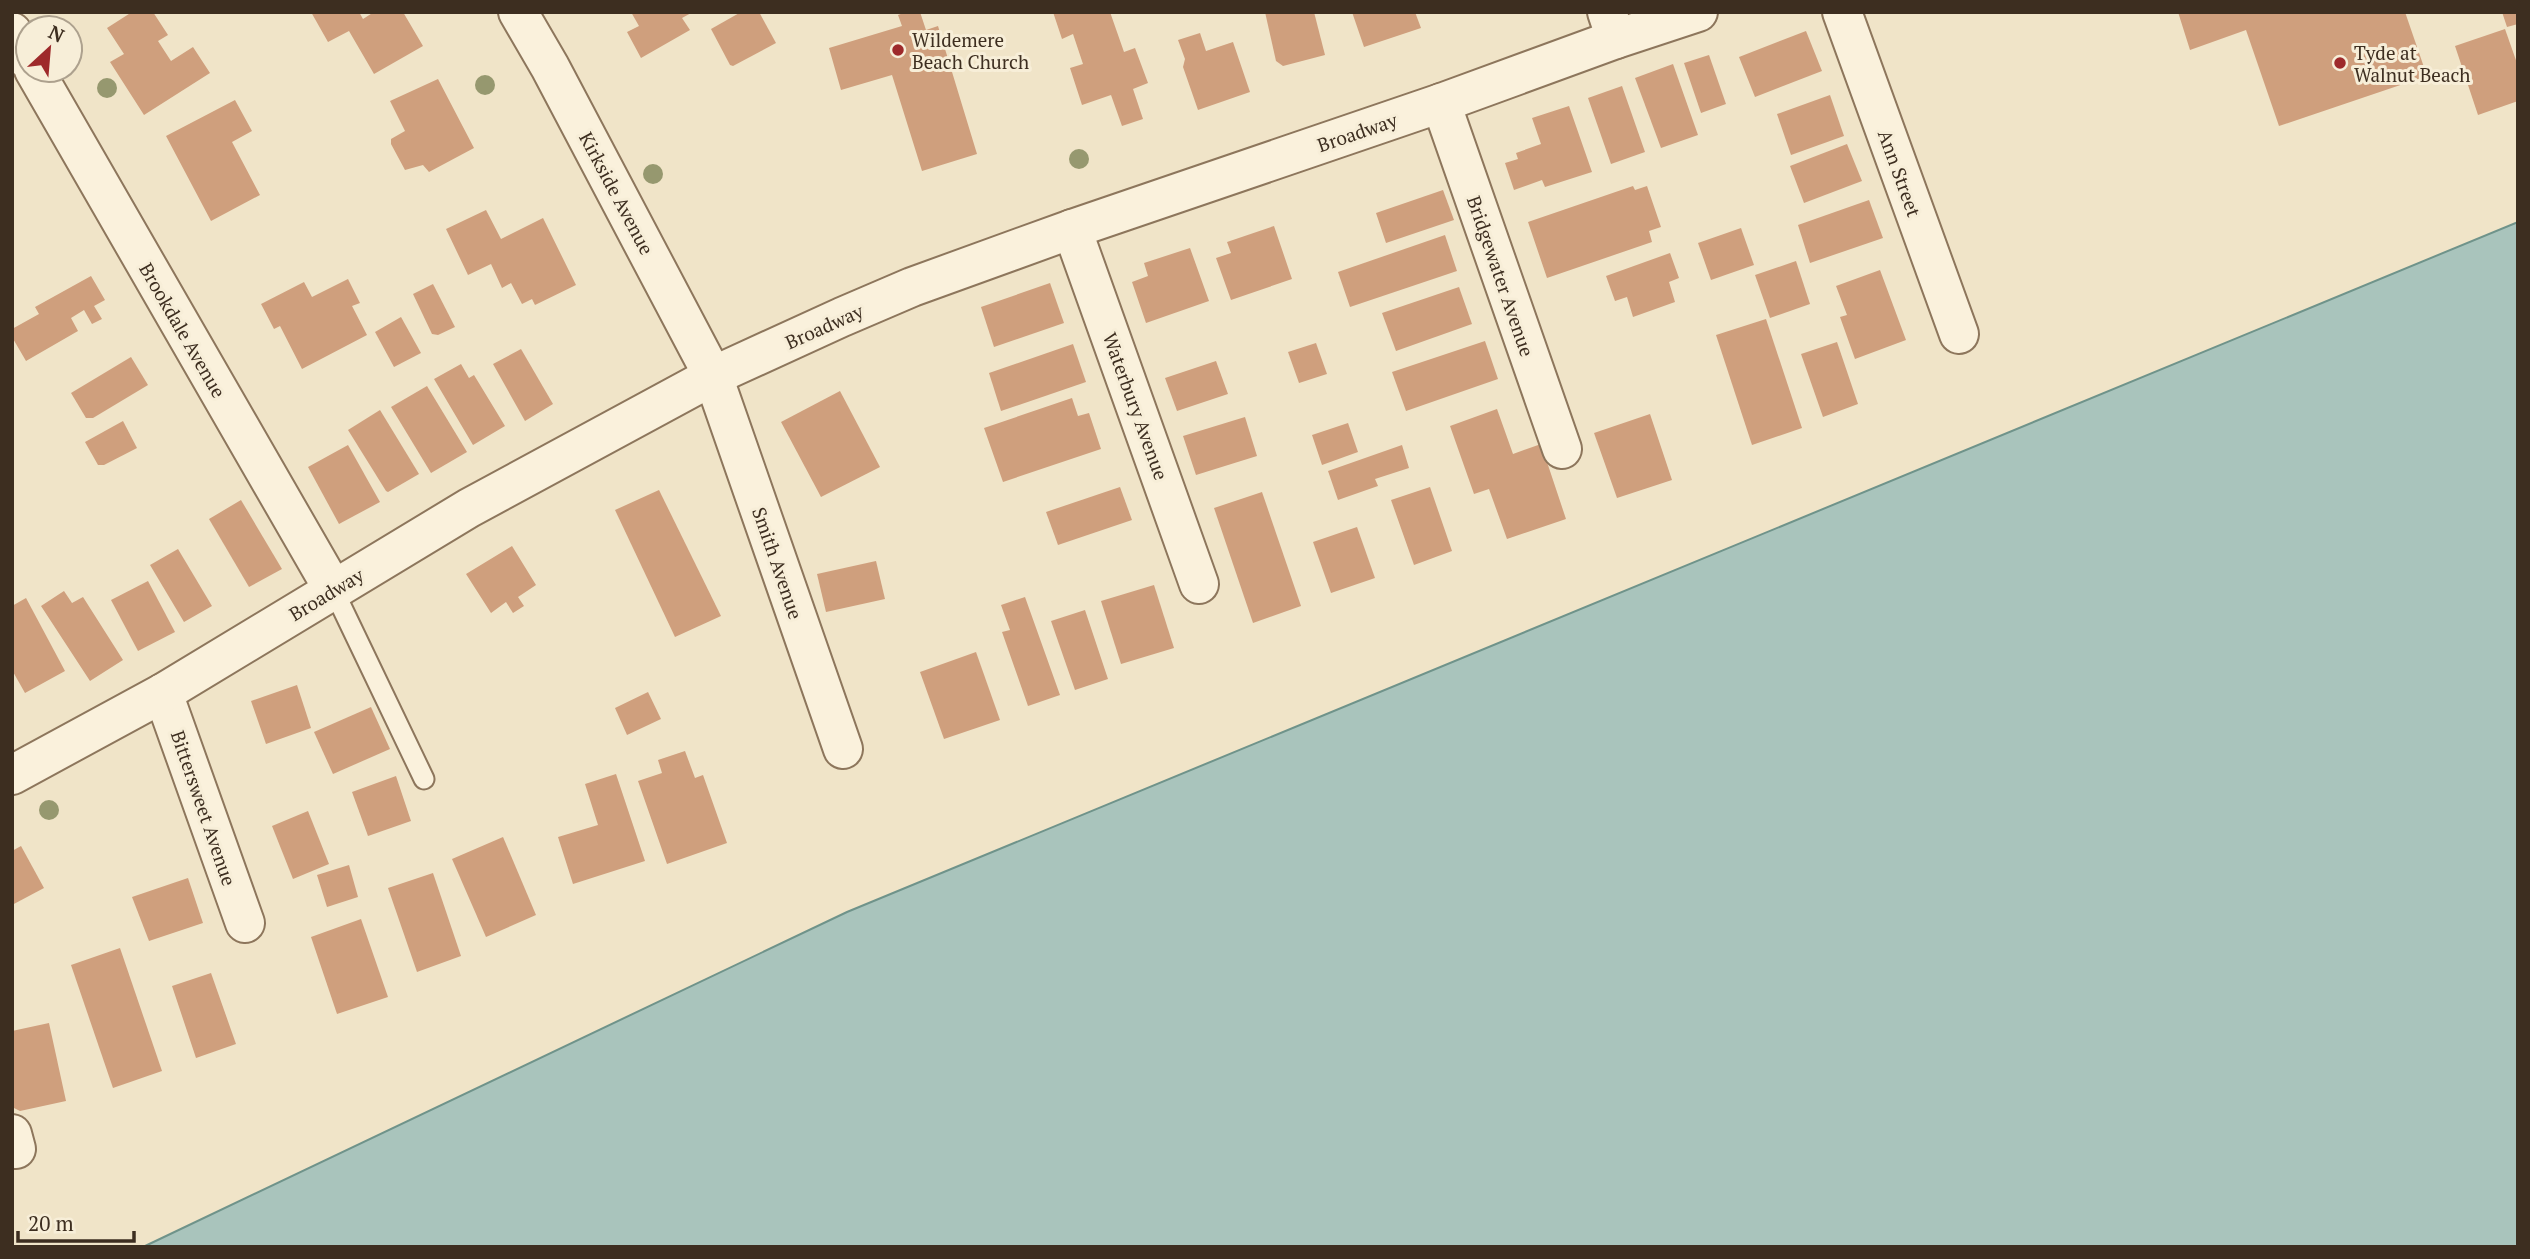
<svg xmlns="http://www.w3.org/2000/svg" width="2530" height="1259" font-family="'PT Serif',serif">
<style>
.water{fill:#a9c4bc;stroke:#6f938a;stroke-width:2}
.building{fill:#cf9f7d}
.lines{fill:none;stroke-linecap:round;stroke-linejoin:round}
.service-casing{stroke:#8d765c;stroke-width:23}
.minor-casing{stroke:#8d765c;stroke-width:42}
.tertiary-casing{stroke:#8d765c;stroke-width:42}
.service{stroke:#faf1dc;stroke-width:19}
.minor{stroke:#faf1dc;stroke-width:38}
.tertiary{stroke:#faf1dc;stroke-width:38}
.tree{fill:#96986f}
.poi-dot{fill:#9e2a2b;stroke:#f7eed8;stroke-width:2.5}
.labels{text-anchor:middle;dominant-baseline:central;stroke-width:6;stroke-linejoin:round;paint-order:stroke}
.poi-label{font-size:19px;fill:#3d2e20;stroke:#f7eed8;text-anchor:start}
.street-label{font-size:19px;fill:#3d2e20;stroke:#f7eed8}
</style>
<rect width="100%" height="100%" fill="#f0e4c8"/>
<!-- water -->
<polygon class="water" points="2518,222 2518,1247 143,1247 847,912"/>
<!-- building -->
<g class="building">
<polygon points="132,12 153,12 168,35 158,41 171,61 193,47 210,73 144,115 110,62 124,54 107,28"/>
<polygon points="311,12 359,12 363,19 374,12 403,12 423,46 374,74 349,31 328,42"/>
<polygon points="631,12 693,12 682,18 690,30 641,58 627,32 639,26"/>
<polygon points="741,12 759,12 776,43 733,66 730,65 711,29"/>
<polygon points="906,12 920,12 926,30 938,26 977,154 922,171 892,75 841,90 829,48 902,26 898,15"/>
<polygon points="1053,12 1110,12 1124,52 1135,48 1148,83 1133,89 1143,119 1122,126 1111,95 1082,105 1070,68 1083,64 1073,34 1062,39"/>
<polygon points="1265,12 1314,12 1325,55 1283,66 1276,61"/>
<polygon points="1352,12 1415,12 1421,28 1364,47"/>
<polygon points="2178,12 2405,12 2427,76 2279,126 2246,30 2190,50"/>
<polygon points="2502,12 2518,12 2518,24 2507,27"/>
<polygon points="2505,29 2518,66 2518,101 2478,115 2455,46"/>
<polygon points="1806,31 1822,71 1755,97 1739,57"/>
<polygon points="1200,33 1206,51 1233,42 1250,92 1198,110 1183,67 1185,59 1178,40"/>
<polygon points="1709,55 1726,104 1701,113 1684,63"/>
<polygon points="1673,64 1698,135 1661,148 1635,78"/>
<polygon points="438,79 474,148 429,172 423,165 405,170 391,144 391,139 405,131 390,101"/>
<polygon points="1622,86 1645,152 1611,164 1588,98"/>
<polygon points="1830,95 1844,136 1791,155 1777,114"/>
<polygon points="235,100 252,131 232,142 260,195 211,221 166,136"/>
<polygon points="1569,106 1592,172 1545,187 1542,180 1514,190 1505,163 1518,159 1516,153 1541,144 1532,118"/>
<polygon points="1847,144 1862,181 1804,203 1790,166"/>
<polygon points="1633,186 1635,190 1647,186 1661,227 1649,231 1652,242 1547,278 1528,222"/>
<polygon points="1443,190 1454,220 1386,243 1376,213"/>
<polygon points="1869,200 1883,238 1810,263 1798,225"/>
<polygon points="486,210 501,239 543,218 576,285 535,305 532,299 522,304 511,283 502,288 491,264 468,275 446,229"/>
<polygon points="1274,226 1292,279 1231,300 1216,258 1231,253 1227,242"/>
<polygon points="1741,228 1754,265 1711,280 1698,243"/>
<polygon points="1445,235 1457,271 1350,307 1338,272"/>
<polygon points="1190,248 1209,301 1146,323 1132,282 1148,276 1144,263"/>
<polygon points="1670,253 1679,278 1669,282 1675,302 1633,317 1627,297 1615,301 1606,276"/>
<polygon points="1796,261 1810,304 1770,318 1755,275"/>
<polygon points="1880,270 1906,340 1855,359 1840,317 1847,315 1836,286"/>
<polygon points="91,276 105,300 94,306 102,319 92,324 84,310 71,318 78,331 26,361 12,337 12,329 39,314 35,307"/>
<polygon points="348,279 360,303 352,306 367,335 302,369 280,326 274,329 261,304 304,282 312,297"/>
<polygon points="1050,283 1064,323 994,347 981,307"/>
<polygon points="433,284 455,327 438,335 432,334 413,294"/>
<polygon points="1459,287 1472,324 1396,351 1382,313"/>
<polygon points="401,317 421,353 394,367 375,332"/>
<polygon points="1766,319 1802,428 1752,445 1716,335"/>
<polygon points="1485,341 1498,379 1406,411 1392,372"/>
<polygon points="1837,342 1858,404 1823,417 1801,354"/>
<polygon points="1316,343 1327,374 1299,383 1288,352"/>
<polygon points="1073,344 1086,382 1001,411 989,373"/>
<polygon points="521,349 553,404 525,421 493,364"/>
<polygon points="131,357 148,385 93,418 86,418 71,393"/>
<polygon points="1216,361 1228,394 1177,411 1165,378"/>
<polygon points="461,364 469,378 474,375 505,426 473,445 434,379"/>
<polygon points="427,386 467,452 431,473 391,407"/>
<polygon points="840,391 880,467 821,497 781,422"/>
<polygon points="1072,398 1078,416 1089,413 1101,449 1003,482 984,428"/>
<polygon points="1497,409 1513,454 1541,444 1566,519 1507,539 1489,489 1474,494 1450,426"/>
<polygon points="380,410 419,474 388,492 386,491 348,430"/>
<polygon points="1650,414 1672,480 1617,498 1594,433"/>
<polygon points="1245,417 1257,456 1196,475 1183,436"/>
<polygon points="123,421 137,448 104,465 98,465 85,442"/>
<polygon points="1348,423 1358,452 1322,465 1312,435"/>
<polygon points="348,445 380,502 339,524 308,467"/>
<polygon points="1402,445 1409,468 1375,479 1378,486 1338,500 1328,471"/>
<polygon points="1120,487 1132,520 1058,545 1046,512"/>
<polygon points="1430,487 1452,551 1414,565 1391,500"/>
<polygon points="659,490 721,616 675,637 615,510"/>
<polygon points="1262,492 1301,606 1253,623 1214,508"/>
<polygon points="241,500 282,569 249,587 209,519"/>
<polygon points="1357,527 1375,578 1331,593 1313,542"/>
<polygon points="512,546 536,585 518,597 524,606 513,613 506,602 491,613 466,574"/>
<polygon points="178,549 212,606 184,622 150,565"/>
<polygon points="876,561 885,599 826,612 817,574"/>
<polygon points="148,581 175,632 138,651 111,600"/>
<polygon points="1154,585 1174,648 1121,664 1101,601"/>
<polygon points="64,591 72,603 83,597 123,660 90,681 41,606"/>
<polygon points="1025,597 1060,695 1028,706 1002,632 1010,630 1001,605"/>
<polygon points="26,598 65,671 25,693 12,670 12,606"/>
<polygon points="1085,610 1108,679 1075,690 1051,621"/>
<polygon points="976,652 1000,720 944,739 920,672"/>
<polygon points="297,685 311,728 266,744 251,701"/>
<polygon points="648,692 661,719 627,735 615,708"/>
<polygon points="371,707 390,749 333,774 314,732"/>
<polygon points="685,751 695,778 703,775 727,843 667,864 638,781 662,773 658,760"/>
<polygon points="616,774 645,861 573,884 558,837 598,825 585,784"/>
<polygon points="396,776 411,821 368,836 352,792"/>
<polygon points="308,811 329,864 293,879 272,826"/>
<polygon points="503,837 536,915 486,937 452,859"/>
<polygon points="21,846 44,888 12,905 12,851"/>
<polygon points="349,865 358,897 327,907 317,875"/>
<polygon points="433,873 461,956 417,972 388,888"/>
<polygon points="188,878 203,923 149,941 132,897"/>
<polygon points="361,919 388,997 337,1014 311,937"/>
<polygon points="120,948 162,1071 113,1088 71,965"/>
<polygon points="211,973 236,1044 196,1058 172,986"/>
<polygon points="49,1023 66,1101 20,1111 14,1108 12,1098 12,1031"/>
</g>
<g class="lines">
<!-- service casing -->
<g class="service-casing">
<polyline id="service" points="333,589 424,779"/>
</g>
<!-- minor casing -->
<g class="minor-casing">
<g id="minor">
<polyline points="518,12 550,67 713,376 843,749"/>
<polyline points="1607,12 1616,39"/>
<polyline points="1842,12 1959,334"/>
<polyline points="12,32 28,60"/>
<polyline points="34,70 333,589"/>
<polyline points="1441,103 1562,449"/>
<polyline points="1072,229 1199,584"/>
<polyline points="163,693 245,923"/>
<polyline points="12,1134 16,1149"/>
</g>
</g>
<!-- tertiary casing -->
<g class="tertiary-casing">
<polyline id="tertiary" points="12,775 163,693 469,508 713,376 842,317 912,287 1072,229 1441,103 1616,39 1698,12"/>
</g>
<!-- service -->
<use href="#service" class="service"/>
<!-- minor -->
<use href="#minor" class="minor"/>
<!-- tertiary -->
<use href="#tertiary" class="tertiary"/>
</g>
<!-- trees -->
<g class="tree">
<circle cx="485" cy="85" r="10"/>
<circle cx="107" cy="88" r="10"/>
<circle cx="1079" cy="159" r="10"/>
<circle cx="653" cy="174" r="10"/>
<circle cx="49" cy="810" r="10"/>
</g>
<!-- markers -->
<g class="poi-dot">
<circle cx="898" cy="50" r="7"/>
<circle cx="2340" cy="63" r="7"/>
</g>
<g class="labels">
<!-- poi labels -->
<g class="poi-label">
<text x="912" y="39">Wildemere<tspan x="912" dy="22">Beach Church</tspan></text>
<text x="2354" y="52">Tyde at<tspan x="2354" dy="22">Walnut Beach</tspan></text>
</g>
<!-- street labels -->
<g class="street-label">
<text transform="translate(1357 132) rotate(-19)">Broadway</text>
<text transform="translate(1900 173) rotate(70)">Ann Street</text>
<text transform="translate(617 193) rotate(62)">Kirkside Avenue</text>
<text transform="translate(1501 276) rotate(71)">Bridgewater Avenue</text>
<text transform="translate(824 326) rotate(-24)">Broadway</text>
<text transform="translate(183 330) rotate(60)">Brookdale Avenue</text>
<text transform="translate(1136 406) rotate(70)">Waterbury Avenue</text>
<text transform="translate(778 563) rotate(71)">Smith Avenue</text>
<text transform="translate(326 594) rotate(-31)">Broadway</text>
<text transform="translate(204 808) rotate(71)">Bittersweet Avenue</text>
</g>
</g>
<!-- border -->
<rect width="2530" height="1259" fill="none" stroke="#3d2e20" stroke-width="28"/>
<!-- north arrow -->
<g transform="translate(49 49) rotate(26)"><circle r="33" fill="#f7eed8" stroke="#ada18e" stroke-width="2"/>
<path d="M0-5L12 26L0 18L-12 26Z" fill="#9e2a2b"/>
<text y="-10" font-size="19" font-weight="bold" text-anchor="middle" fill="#3d2e20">N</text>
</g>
<!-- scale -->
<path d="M18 1231v10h116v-10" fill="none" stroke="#3d2e20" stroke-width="3.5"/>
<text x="28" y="1231" font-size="21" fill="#3d2e20" stroke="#f7eed8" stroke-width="5" paint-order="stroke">20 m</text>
</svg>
